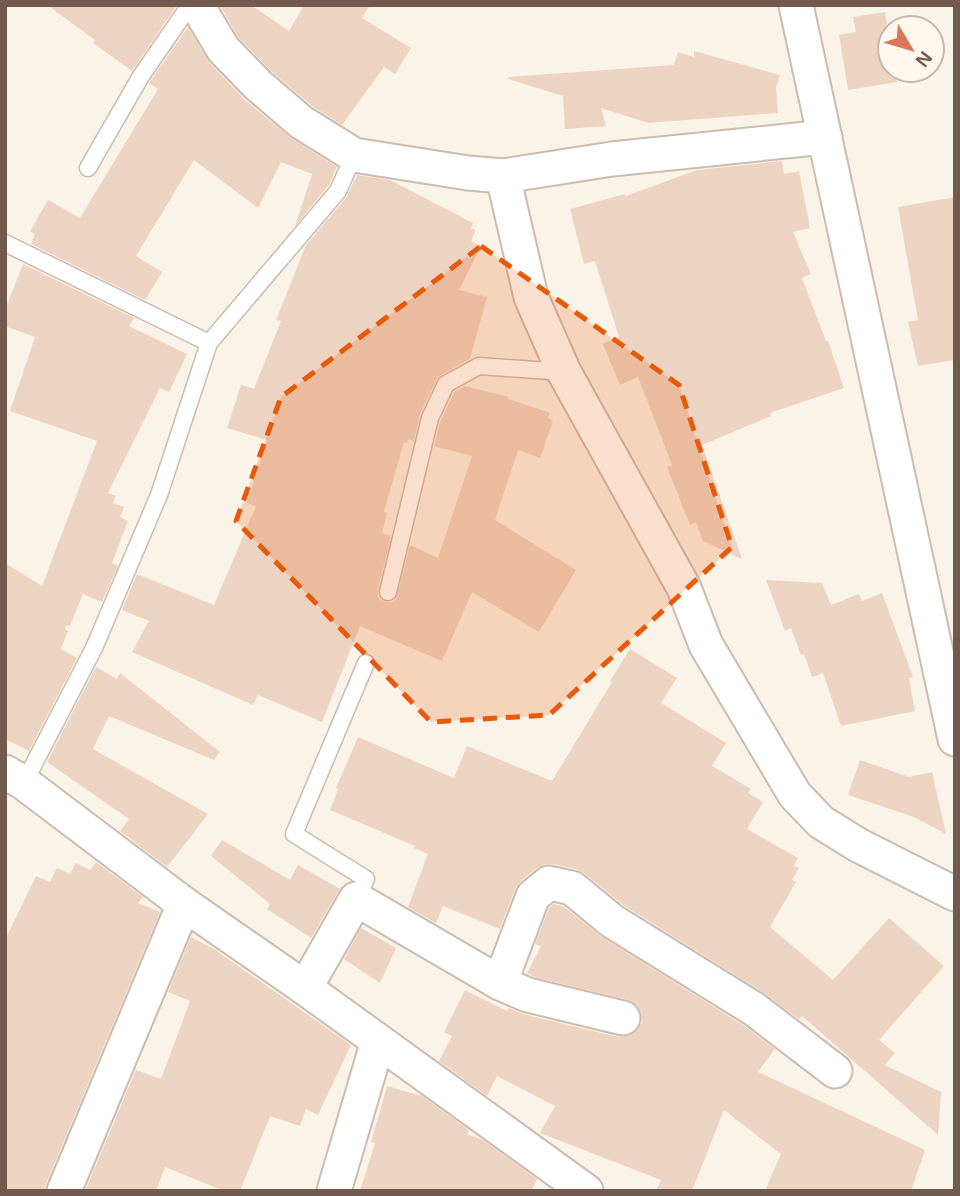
<svg xmlns="http://www.w3.org/2000/svg" width="960" height="1196" font-family="Helvetica,sans-serif">
<style>
.building{fill:#edd4c2}
.lines{fill:none;stroke-linecap:round;stroke-linejoin:round}
.service-casing{stroke:#ccbcaf;stroke-width:19}
.minor-casing{stroke:#ccbcaf;stroke-width:37}
.service{stroke:#fff;stroke-width:16}
.minor{stroke:#fff;stroke-width:33}
.marked{fill:#e8590c;fill-opacity:0.2;stroke:#e8590c;stroke-width:5;stroke-dasharray:14 9;stroke-linejoin:round}
</style>
<rect width="100%" height="100%" fill="#faf3e8"/>
<!-- building -->
<g class="building">
<polygon points="47,5 177,5 132,71 93,43 95,40"/>
<polygon points="220,5 251,5 289,31 304,5 370,5 362,18 411,48 395,74 384,67 342,125 312,106 271,71 238,37"/>
<polygon points="885,12 890,43 890,70 895,70 897,82 848,90 839,35 856,32 853,17"/>
<polygon points="188,27 209,62 245,100 291,138 337,167 329,185 295,226 312,174 281,162 258,208 194,160 136,256 162,272 145,300 31,244 35,234 30,231 48,200 80,218 158,89 149,83"/>
<polygon points="694,51 780,75 776,88 778,113 648,123 601,108 606,126 565,129 563,96 508,79 508,77 674,65 678,52 694,57"/>
<polygon points="782,161 784,174 799,171 810,228 793,232 811,274 802,278 826,341 828,341 844,388 770,413 771,416 702,445 742,559 703,541 696,523 690,525 667,467 672,465 638,377 620,385 603,344 619,337 595,261 584,264 570,209 625,194 626,196 697,170"/>
<polygon points="357,175 390,180 473,223 471,228 476,230 471,241 481,246 459,290 487,297 470,359 441,375 437,379 420,414 414,441 408,439 407,443 404,442 384,512 387,513 382,533 391,537 378,590 378,596 381,600 386,602 392,602 396,599 410,545 438,558 472,456 434,446 440,422 454,392 465,386 509,397 508,399 550,413 548,418 553,421 540,458 518,450 495,520 576,570 539,632 472,592 442,661 360,626 322,722 258,695 253,705 132,652 149,621 122,610 137,574 214,605 256,506 247,503 267,440 227,428 241,385 254,389 281,321 276,320 306,245 346,198"/>
<polygon points="955,197 955,360 918,366 908,322 918,320 898,207"/>
<polygon points="23,264 134,318 129,326 187,354 169,392 160,388 108,493 116,496 113,503 124,507 120,517 128,521 112,563 118,566 102,602 83,594 70,626 67,625 65,629 68,631 61,649 77,658 29,751 5,739 5,563 42,586 97,441 10,411 35,337 5,326 5,310"/>
<polygon points="766,580 822,583 831,605 859,594 862,601 882,593 913,677 909,678 915,711 841,726 823,673 812,677 804,654 801,655 791,628 785,631"/>
<polygon points="630,649 677,678 661,703 726,743 712,766 751,789 748,793 763,802 747,829 798,858 794,866 799,868 792,880 796,882 770,927 833,980 889,918 944,966 879,1040 895,1053 885,1065 941,1092 938,1135 802,1016 799,1019 764,993 623,905 584,873 576,869 553,864 545,864 537,868 521,881 515,889 500,929 443,906 436,923 408,907 428,854 414,848 415,846 330,810 338,789 336,788 358,737 454,778 467,746 552,781 612,682 610,681"/>
<polygon points="96,667 117,679 120,673 220,752 214,760 109,716 93,749 208,814 167,867 120,831 129,819 47,762"/>
<polygon points="860,760 909,777 932,772 946,834 914,817 848,795"/>
<polygon points="222,840 290,880 298,865 340,889 311,938 267,909 270,904 211,856"/>
<polygon points="96,862 143,897 138,903 160,912 46,1184 45,1191 5,1191 5,940 36,876 50,882 57,868 70,874 76,863 90,870"/>
<polygon points="554,904 563,906 602,937 743,1025 775,1049 758,1072 925,1150 911,1191 765,1191 781,1154 724,1110 692,1191 656,1191 661,1180 540,1133 555,1106 497,1076 487,1096 439,1061 452,1036 444,1032 465,990 507,1011 509,1008 523,1014 618,1037 629,1036 637,1031 642,1022 641,1012 637,1005 628,1000 534,977 527,973 541,946 535,944 549,908"/>
<polygon points="361,928 396,948 380,983 344,959"/>
<polygon points="191,937 214,949 351,1045 318,1115 306,1109 300,1126 270,1116 240,1191 224,1191 165,1167 156,1191 85,1191 136,1070 161,1079 190,1001 168,992"/>
<polygon points="387,1086 422,1096 469,1130 467,1134 483,1140 537,1179 532,1191 360,1191 375,1143 371,1142"/>
</g>
<g class="lines">
<!-- service casing -->
<g class="service-casing">
<g id="service">
<polyline points="88,168 141,76 190,5"/>
<polyline points="5,243 209,343"/>
<polyline points="388,592 430,418 446,384 479,366 564,372"/>
<polyline points="24,783 94,648 159,495 209,343 338,191 354,155"/>
<polyline points="356,899 366,879 294,834 366,663"/>
</g>
</g>
<!-- minor casing -->
<g class="minor-casing">
<g id="minor">
<polyline points="197,5 223,49 258,85 301,122 354,155 468,173 503,176 531,297 564,372 684,588 706,645 795,795 821,822 858,845 955,894"/>
<polyline points="796,5 955,739"/>
<polyline points="503,176 612,159 825,137"/>
<polyline points="5,772 24,783 184,904"/>
<polyline points="500,983 533,896 549,883 572,888 612,921 754,1009 835,1071"/>
<polyline points="305,988 356,899 500,983 528,995 623,1018"/>
<polyline points="64,1191 184,904 305,988 586,1191"/>
<polyline points="334,1191 378,1041"/>
</g>
</g>
<!-- service -->
<use href="#service" class="service"/>
<!-- minor -->
<use href="#minor" class="minor"/>
</g>
<!-- marked area -->
<path class="marked" d="M 481,246 L 679,385 L 732,547 L 549,715 L 431,722 L 236,521 L 281,397 Z"/>
<!-- border -->
<rect width="960" height="1196" fill="none" stroke="#725b4e" stroke-width="14"/>
<!-- north arrow -->
<g transform="translate(911 49) rotate(128)"><circle r="33" fill="#fdf7ee" stroke="#c5b9ae" stroke-width="2"/>
<path d="M0-5L12 26L0 18L-12 26Z" fill="#d97758"/>
<text y="-10" font-size="19" font-weight="bold" text-anchor="middle" fill="#725b4e">N</text>
</g>
</svg>
